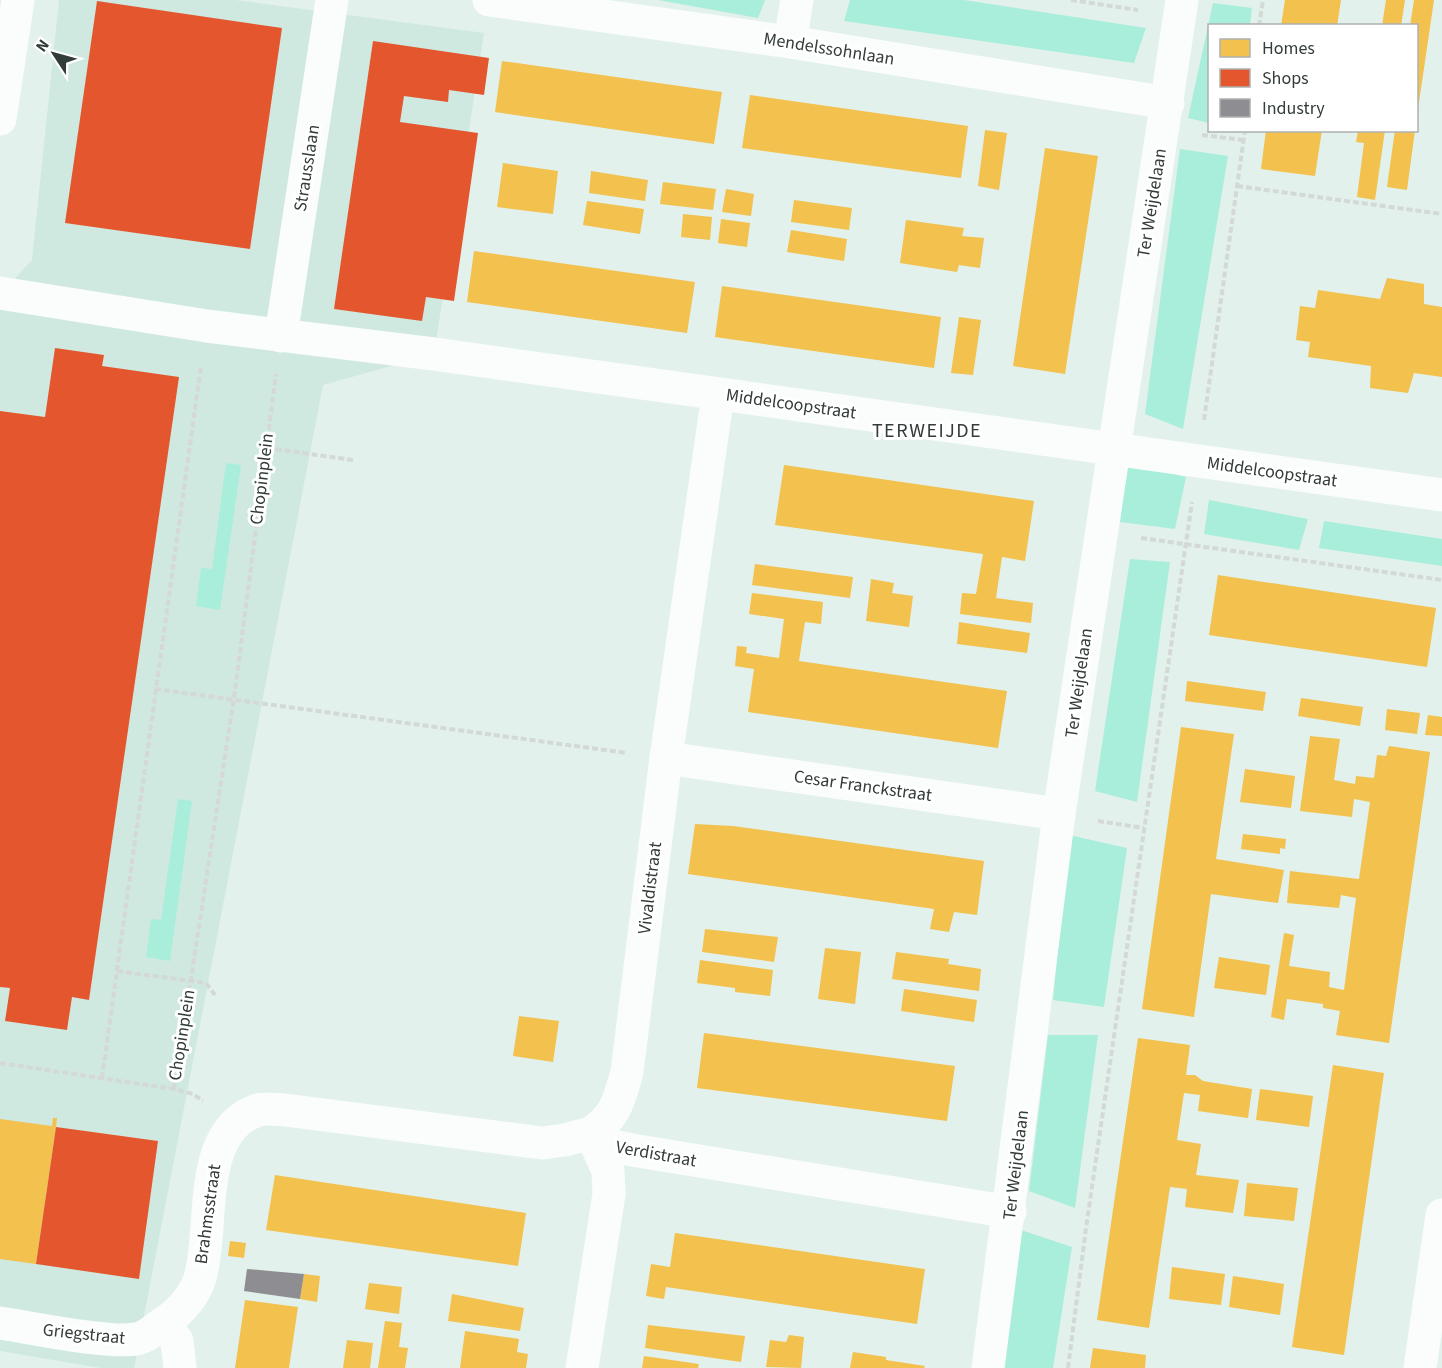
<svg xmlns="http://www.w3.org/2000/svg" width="1442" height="1368" font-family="'Source Sans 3',sans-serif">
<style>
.built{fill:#cfe9e1}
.green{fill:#a9eeda}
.homes{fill:#f2c14e}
.shops{fill:#e4572e}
.industry{fill:#8d8d92}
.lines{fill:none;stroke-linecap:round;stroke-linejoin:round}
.path{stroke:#d4d8d7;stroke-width:4;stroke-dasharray:6 3;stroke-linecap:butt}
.minor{stroke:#fbfdfc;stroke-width:33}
.labels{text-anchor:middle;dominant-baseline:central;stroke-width:6;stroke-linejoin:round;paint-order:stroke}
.street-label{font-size:18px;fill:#323c39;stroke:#fff}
.neighbourhood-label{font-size:20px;letter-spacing:1.5px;fill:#323c39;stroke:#fff}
</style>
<rect width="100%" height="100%" fill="#e2f1ec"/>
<!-- built -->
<polygon class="built" points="59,0 235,0 484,33 434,354 323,385 134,1368 101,1368 0,1351 0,295 32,260"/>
<!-- green -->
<g class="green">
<polygon points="658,0 765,0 758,18"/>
<polygon points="850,0 964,0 1146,28 1134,63 844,21"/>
<polygon points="1213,3 1252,8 1250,25 1210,26 1209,123 1188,118"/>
<polygon points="1180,149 1228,156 1183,429 1145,414"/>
<polygon points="1126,462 1186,477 1175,529 1120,522"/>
<polygon points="226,463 241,465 220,610 196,606 201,568 212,569"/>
<polygon points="1209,500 1308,519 1299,550 1204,534"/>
<polygon points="1324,521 1442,539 1442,566 1319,548"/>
<polygon points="1130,559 1170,562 1137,802 1095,791"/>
<polygon points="178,799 192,801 170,961 146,957 151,919 161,920"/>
<polygon points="1069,835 1127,848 1104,1007 1053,1000"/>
<polygon points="1048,1035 1098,1035 1075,1208 1029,1191"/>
<polygon points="1021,1230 1072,1247 1053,1368 1002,1368"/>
</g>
<!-- homes -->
<g class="homes">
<polygon points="1285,0 1341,0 1337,26 1281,26"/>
<polygon points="1386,0 1405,0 1401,26 1382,26"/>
<polygon points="1414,0 1434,0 1418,109 1416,26 1410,26"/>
<polygon points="502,61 722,92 714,144 495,112"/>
<polygon points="750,95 968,126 961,178 742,148"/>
<polygon points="985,130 1007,133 999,190 978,186"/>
<polygon points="1266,130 1322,130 1315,176 1261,169"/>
<polygon points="1358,130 1385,130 1375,200 1357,197 1364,143 1356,142"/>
<polygon points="1395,130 1415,130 1407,190 1387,187"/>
<polygon points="1045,148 1098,156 1065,374 1013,366"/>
<polygon points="503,163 558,171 553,214 497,207"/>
<polygon points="591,171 648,180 645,201 589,193"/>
<polygon points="663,182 716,189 713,210 660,204"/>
<polygon points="726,189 754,194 751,216 722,212"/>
<polygon points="794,200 852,208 849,230 791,222"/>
<polygon points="587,201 644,209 640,234 583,225"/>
<polygon points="683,214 712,217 710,240 681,237"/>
<polygon points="721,219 750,223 747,247 718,243"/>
<polygon points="906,220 964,228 962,236 984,238 980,268 959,265 957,272 900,263"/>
<polygon points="791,230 847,239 844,261 787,252"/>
<polygon points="474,251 695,282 687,333 467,302"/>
<polygon points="1387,278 1424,284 1424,304 1442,307 1442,377 1414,373 1408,393 1370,388 1371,366 1308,357 1310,342 1296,340 1300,306 1315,308 1318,290 1380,299"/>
<polygon points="722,286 941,317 934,368 715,337"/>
<polygon points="959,317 981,320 973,375 951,373"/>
<polygon points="784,465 1034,501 1025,561 1002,557 996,598 1033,603 1031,623 960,614 962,593 976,594 983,554 775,525"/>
<polygon points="755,564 853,577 850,598 752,585"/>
<polygon points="1218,575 1436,608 1427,667 1209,635"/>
<polygon points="871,579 894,583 892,593 913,596 909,627 866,621"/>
<polygon points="752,593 823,602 821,624 805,622 799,661 1007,691 998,748 748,712 754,669 735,666 737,646 747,647 746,653 779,658 784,619 749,614"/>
<polygon points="959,622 1030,633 1027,653 957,644"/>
<polygon points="1187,681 1266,692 1263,711 1185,701"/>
<polygon points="1301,698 1363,707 1360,726 1298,716"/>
<polygon points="1387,709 1420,713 1417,734 1385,730"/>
<polygon points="1428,715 1442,717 1442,736 1425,735"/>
<polygon points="1181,727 1234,734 1216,859 1284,870 1278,903 1211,894 1194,1017 1142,1009"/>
<polygon points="1310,736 1340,739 1334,780 1355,784 1356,776 1374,778 1377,755 1386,756 1389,746 1430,752 1389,1043 1336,1035 1340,1011 1323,1008 1323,1004 1287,999 1284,1020 1271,1017 1284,933 1294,935 1289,966 1330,972 1329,987 1344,990 1356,898 1341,895 1339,908 1287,903 1290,871 1359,879 1370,802 1354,799 1352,817 1300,811"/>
<polygon points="1245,769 1295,776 1291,808 1240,802"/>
<polygon points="695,824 733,826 984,861 977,915 954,912 949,932 930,929 934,909 688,874"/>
<polygon points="1243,834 1286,839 1285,849 1280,848 1280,854 1241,849"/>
<polygon points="705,929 778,937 774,962 702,952"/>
<polygon points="825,948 861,952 855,1004 818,999"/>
<polygon points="896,952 949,959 948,964 981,969 979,991 892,979"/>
<polygon points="1219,957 1270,965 1266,995 1214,988"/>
<polygon points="700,960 773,970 770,996 735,992 735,988 697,983"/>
<polygon points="904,989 977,1000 974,1022 901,1011"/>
<polygon points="519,1016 559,1021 553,1062 513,1056"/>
<polygon points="704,1033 955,1066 947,1121 697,1088"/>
<polygon points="1138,1038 1190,1045 1186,1075 1195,1075 1203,1081 1252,1089 1248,1118 1198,1111 1200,1095 1184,1093 1177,1140 1201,1144 1196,1175 1239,1180 1233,1213 1185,1207 1187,1189 1170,1187 1149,1328 1097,1320"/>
<polygon points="1333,1065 1384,1073 1344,1355 1292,1347"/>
<polygon points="1260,1089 1313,1096 1309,1127 1256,1120"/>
<polygon points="53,1118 57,1118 56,1127 36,1264 0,1259 0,1119 52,1126"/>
<polygon points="275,1175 526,1213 518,1266 266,1230"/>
<polygon points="1247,1183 1298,1188 1294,1221 1244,1216"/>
<polygon points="675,1233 925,1269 917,1324 666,1287 664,1299 646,1296 651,1264 670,1267"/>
<polygon points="230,1241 246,1243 244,1258 228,1256"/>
<polygon points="1172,1267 1225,1274 1221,1305 1169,1299"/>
<polygon points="304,1274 320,1276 317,1302 300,1299"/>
<polygon points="1233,1276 1284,1284 1280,1315 1229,1307"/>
<polygon points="369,1283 402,1287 399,1314 365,1309"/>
<polygon points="452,1294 524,1308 520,1331 448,1321"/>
<polygon points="245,1300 298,1307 289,1368 235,1368"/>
<polygon points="385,1321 402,1323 399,1347 408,1348 405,1368 378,1368"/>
<polygon points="648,1325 745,1336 741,1362 645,1348"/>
<polygon points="465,1331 519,1339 517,1352 528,1354 526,1368 460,1368"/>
<polygon points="789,1335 804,1337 801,1368 766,1367 770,1340 786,1342"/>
<polygon points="347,1340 373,1343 370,1368 343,1368"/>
<polygon points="1093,1348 1146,1355 1145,1368 1090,1368"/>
<polygon points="853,1352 886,1357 886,1360 925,1366 924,1368 850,1368"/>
<polygon points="644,1356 699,1364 698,1368 642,1368"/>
</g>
<!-- shops -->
<g class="shops">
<polygon points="97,1 282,28 250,249 65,223"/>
<polygon points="373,41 489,58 484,95 449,90 448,102 404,96 400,122 478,133 454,301 426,297 422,321 334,309"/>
<polygon points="55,348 104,355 102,366 179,377 89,1000 72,997 67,1030 5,1021 10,988 0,987 0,411 45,417"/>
<polygon points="56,1127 158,1141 139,1279 36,1264"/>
</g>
<!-- industry -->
<polygon class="industry" points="247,1269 304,1274 300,1299 244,1291"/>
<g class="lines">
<!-- path -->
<g class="path">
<polyline points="1071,0 1138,10"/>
<polyline points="1259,26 1263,0"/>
<polyline points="1202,135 1243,140"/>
<polyline points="1237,186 1442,214"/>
<polyline points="1204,420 1245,130"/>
<polyline points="267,448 353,460"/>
<polyline points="1141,538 1442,580"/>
<polyline points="155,689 627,753"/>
<polyline points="1098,821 1144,828"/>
<polyline points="117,971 206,983 215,995"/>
<polyline points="0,1063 174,1089 193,1094 203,1101"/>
<polyline points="102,1078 201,366"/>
<polyline points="174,1089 234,698 276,374"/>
<polyline points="1068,1368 1086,1228 1192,502"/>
</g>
<!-- minor -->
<g class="minor">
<polyline points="489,0 790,42 1168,103"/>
<polyline points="790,42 797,0"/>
<polyline points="0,119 18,0"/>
<polyline points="0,293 207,326 434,354 1442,495"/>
<polyline points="281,336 332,0"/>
<polyline points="666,758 1059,814"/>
<path d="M 0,1323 C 29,1327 116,1346 140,1338 C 147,1336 154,1330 159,1326 C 177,1315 194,1298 200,1278 C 215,1227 195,1131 258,1110 C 265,1108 277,1110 285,1110 L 542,1143 L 565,1140 L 591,1133 L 608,1145 L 632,1150 L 1010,1212"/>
<polyline points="164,1323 177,1341 180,1368"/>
<path d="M 582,1368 L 609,1194 L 608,1171 L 591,1133 C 616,1117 619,1100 627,1072 L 666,758 L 718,394"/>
<polyline points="988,1368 1059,814 1182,0"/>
<polyline points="1420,1368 1442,1215"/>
</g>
</g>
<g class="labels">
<!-- street labels -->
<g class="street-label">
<text transform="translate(829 49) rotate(9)">Mendelssohnlaan</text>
<text transform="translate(307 168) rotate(-81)">Strausslaan</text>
<text transform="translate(1152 203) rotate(-81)">Ter Weijdelaan</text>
<text transform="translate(791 404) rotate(8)">Middelcoopstraat</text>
<text transform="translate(1272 472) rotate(8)">Middelcoopstraat</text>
<text transform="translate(262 479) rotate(-83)">Chopinplein</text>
<text transform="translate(1079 683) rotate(-82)">Ter Weijdelaan</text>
<text transform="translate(863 786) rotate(8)">Cesar Franckstraat</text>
<text transform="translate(650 888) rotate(-83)">Vivaldistraat</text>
<text transform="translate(182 1035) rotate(-81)">Chopinplein</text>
<text transform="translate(656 1154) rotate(10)">Verdistraat</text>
<text transform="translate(1016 1165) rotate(-83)">Ter Weijdelaan</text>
<text transform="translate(208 1214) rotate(-82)">Brahmsstraat</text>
<text transform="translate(84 1334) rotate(6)">Griegstraat</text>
</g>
<!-- neighbourhood labels -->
<g class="neighbourhood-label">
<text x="927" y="431">TERWEIJDE</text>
</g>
</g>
<!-- legend -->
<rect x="1208" y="24" width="210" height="108" fill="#ffffff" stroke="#adb1b0" stroke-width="1.5"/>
<rect x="1220" y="39" width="30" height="18" fill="#f2c14e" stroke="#adb1b0" stroke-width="1.5"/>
<text x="1262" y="54" font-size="18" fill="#323c39">Homes</text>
<rect x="1220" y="69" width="30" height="18" fill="#e4572e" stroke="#adb1b0" stroke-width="1.5"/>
<text x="1262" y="84" font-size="18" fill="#323c39">Shops</text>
<rect x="1220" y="99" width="30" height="18" fill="#8d8d92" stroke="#adb1b0" stroke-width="1.5"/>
<text x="1262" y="114" font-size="18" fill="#323c39">Industry</text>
<!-- north arrow -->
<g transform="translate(54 54) rotate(306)" stroke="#ffffff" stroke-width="4.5" paint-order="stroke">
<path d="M0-4.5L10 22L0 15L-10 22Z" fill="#323c39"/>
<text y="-9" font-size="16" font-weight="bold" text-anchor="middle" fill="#323c39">N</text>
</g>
</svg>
